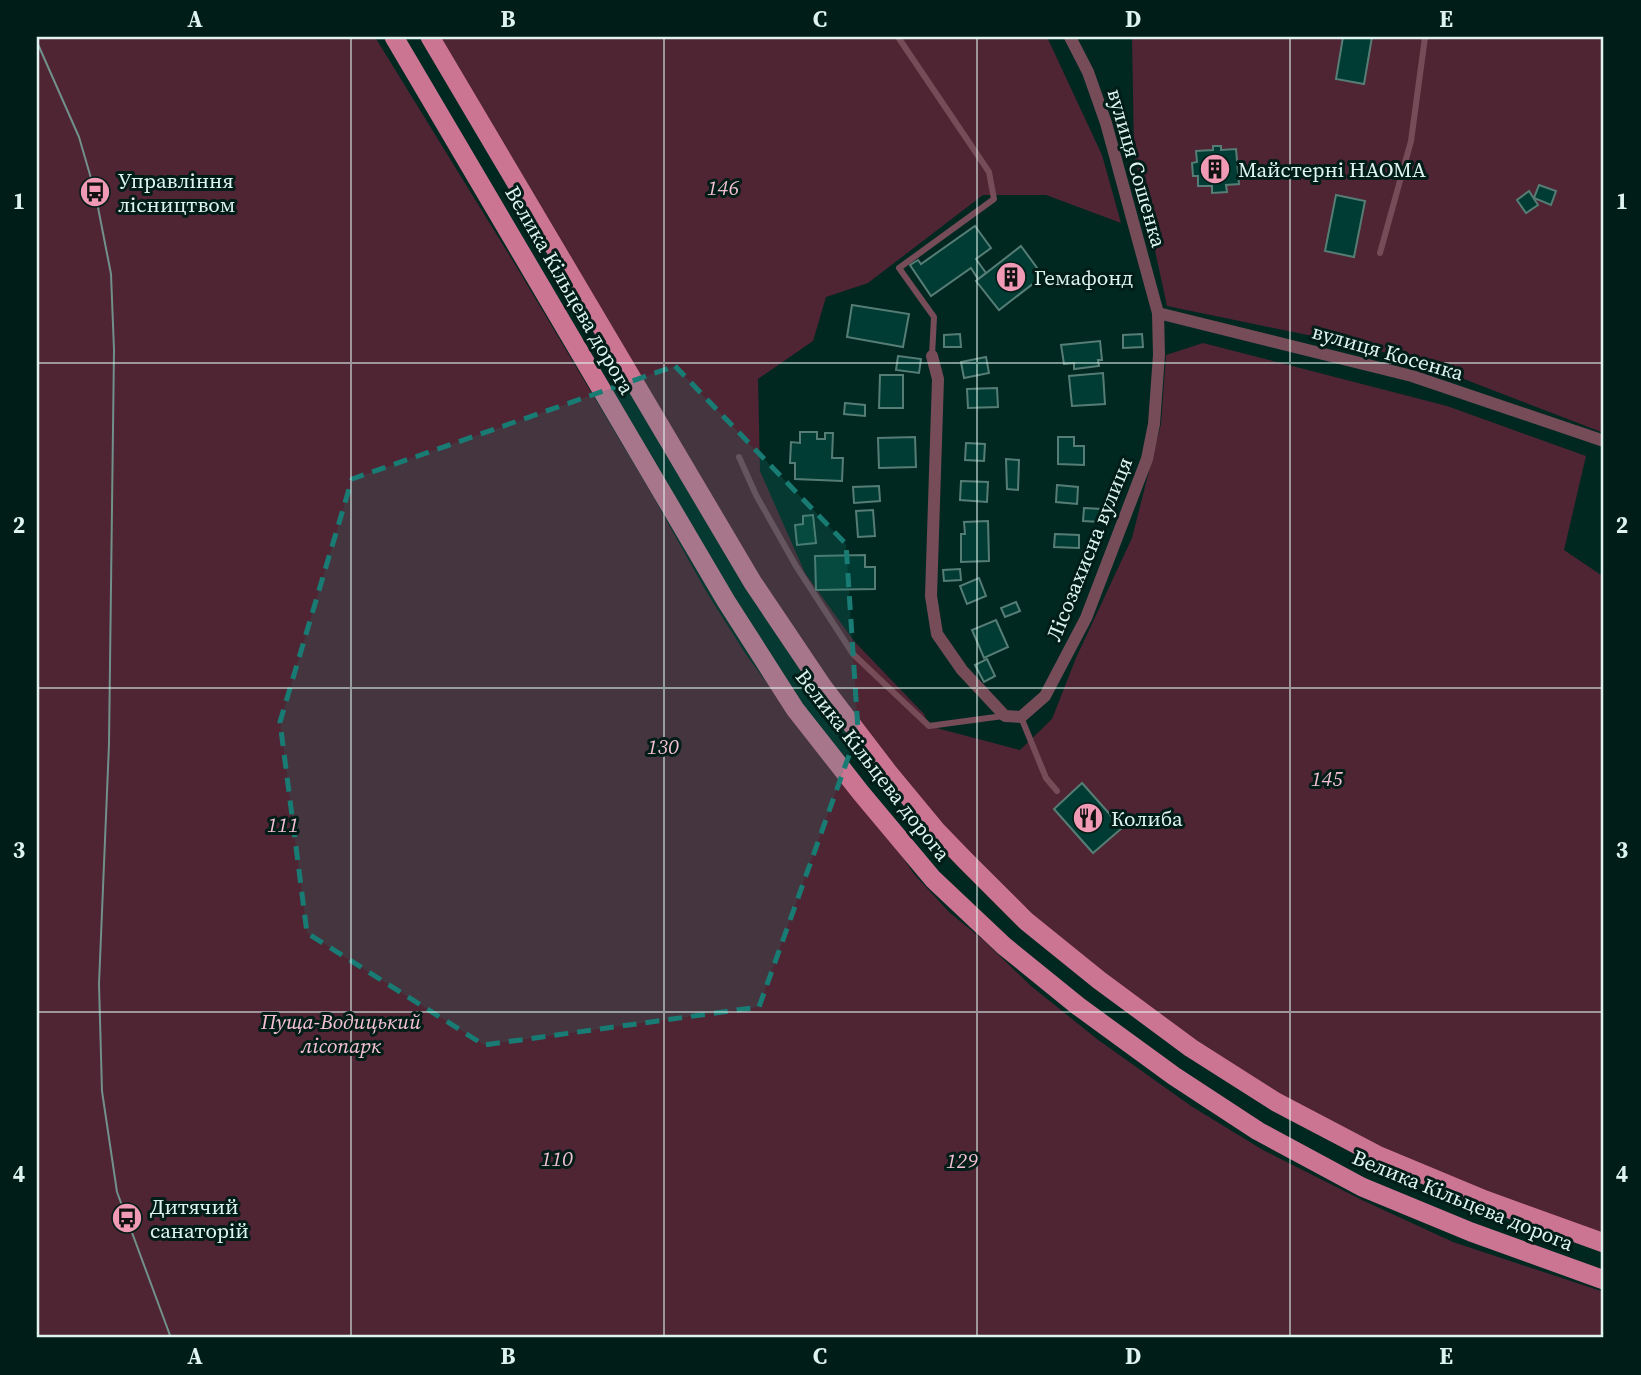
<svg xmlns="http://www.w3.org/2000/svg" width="1641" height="1375" font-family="'Source Serif 4',serif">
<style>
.green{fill:#4f2433}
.building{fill:#003c33;stroke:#567d75;stroke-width:2}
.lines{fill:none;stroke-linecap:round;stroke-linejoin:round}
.service{stroke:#774c59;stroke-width:6}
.minor{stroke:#774c59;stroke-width:12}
.primary{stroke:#cc7592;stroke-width:19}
.tram{stroke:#71908a;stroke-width:2}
.marked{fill:#197c74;fill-opacity:0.2;stroke:#197c74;stroke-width:5;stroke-dasharray:14 9;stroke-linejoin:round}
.grid{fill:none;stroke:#dff4ef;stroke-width:2;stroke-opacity:0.55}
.labels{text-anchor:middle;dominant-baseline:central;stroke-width:6;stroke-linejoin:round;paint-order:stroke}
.street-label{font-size:21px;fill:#dff4ef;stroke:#011d18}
.poi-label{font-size:21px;fill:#dff4ef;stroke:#011d18;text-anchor:start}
.park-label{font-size:21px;font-style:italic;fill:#f6c2d1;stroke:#011d18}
.neatline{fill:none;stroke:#dff4ef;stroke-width:2.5}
.grid-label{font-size:23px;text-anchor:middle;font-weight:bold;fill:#dff4ef}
</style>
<rect width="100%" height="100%" fill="#002821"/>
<!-- green -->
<g class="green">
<polygon points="37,37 375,37 516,266 650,491 706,591 745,653 813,746 897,849 914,874 949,912 982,939 1031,986 1097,1039 1191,1106 1263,1150 1362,1200 1453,1242 1604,1292 1604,1338 37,1338"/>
<polygon points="430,37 1047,37 1102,155 1121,223 1046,195 983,195 868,283 826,297 813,341 758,379 760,471 805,573 854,641 924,714 929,726 1020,750 1052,719 1076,658 1132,538 1161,424 1166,355 1203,343 1447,406 1586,456 1564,550 1604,577 1604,1243 1276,1102 1026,921 823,687"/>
<polygon points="1132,37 1604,37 1604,433 1425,364 1366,347 1167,306 1134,153"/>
</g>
<!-- building -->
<g class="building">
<polygon points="1343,37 1372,37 1364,84 1336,79"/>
<polygon points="1213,146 1221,146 1221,150 1236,149 1239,184 1226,185 1227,192 1212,193 1212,186 1198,186 1198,176 1193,176 1192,163 1197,162 1196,151 1213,150"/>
<polygon points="1539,185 1556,191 1551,205 1534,198"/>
<polygon points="1529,191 1538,205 1526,213 1517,200"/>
<polygon points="1336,195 1365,201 1354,257 1325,251"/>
<polygon points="975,226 991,248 976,259 986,273 978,279 971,268 931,296 910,265 918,260 921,264"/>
<polygon points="1021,246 1043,276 999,310 976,281"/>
<polygon points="852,305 909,314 903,347 847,337"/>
<polygon points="960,334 961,347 944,347 944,335"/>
<polygon points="1142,334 1143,347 1123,348 1123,335"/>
<polygon points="1100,341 1102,360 1098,360 1099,366 1074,369 1074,363 1064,364 1061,345"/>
<polygon points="898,356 921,359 919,373 896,370"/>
<polygon points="986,357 989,373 964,378 961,362"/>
<polygon points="1103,373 1105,404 1072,406 1069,376"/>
<polygon points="880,375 903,375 903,408 879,408"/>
<polygon points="997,388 998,407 968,408 967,389"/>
<polygon points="845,403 865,405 865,416 844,414"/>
<polygon points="800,432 817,432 817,439 825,439 825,433 833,433 832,458 843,458 842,481 795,479 795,463 790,463 791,442 800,443"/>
<polygon points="915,437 916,467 879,468 878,438"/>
<polygon points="1058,437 1074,437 1074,446 1084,446 1084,465 1058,464"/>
<polygon points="966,443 985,444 984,461 965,460"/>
<polygon points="1006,459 1019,460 1018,490 1007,489"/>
<polygon points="961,481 988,482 987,502 960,500"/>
<polygon points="1057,485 1078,487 1077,504 1056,502"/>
<polygon points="879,486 880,501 854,503 853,487"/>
<polygon points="1084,508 1102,509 1101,522 1083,521"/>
<polygon points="873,510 875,536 858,537 856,511"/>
<polygon points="813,515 816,543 797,545 795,525 803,524 803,516"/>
<polygon points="988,521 989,561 961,562 961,534 965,534 964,522"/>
<polygon points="1055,534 1079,535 1079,548 1054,547"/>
<polygon points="865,555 865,567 875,567 875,589 816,590 815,556"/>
<polygon points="960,569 961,580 944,581 943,570"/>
<polygon points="979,578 986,596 967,604 960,586"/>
<polygon points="1016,602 1020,611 1005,617 1001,608"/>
<polygon points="996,620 1008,647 984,658 972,630"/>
<polygon points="987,659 995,676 984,682 975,665"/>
<polygon points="1082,783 1122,828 1093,853 1054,809"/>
</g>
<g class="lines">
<!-- service -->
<g class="service">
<polyline points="898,37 989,172 994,199 899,268 934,317 932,356"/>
<polyline points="1380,253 1411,141 1425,37"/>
<polyline points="739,457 756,495 796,566 853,654 929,726 1003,716"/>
<polyline points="1021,717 1046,778 1057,791"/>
</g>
<!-- minor -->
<g class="minor">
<polyline points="1158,313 1412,376 1604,441"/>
<polyline points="932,356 938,379 931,596 937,634 962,670 1005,716 1021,717 1045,696 1086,618 1147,459 1154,424 1159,355 1158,313 1106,123 1088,72 1070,37"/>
</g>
<!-- primary -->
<g class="primary">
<polyline points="394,37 726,601 795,709 861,793 933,879 1004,946 1078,1006 1174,1076 1258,1131 1362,1187 1471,1232 1604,1280"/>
<polyline points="430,37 753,583 823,687 888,772 936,830 965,860 1026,921 1099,980 1191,1048 1276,1102 1377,1155 1485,1200 1604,1243"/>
</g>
<!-- tram -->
<polyline class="tram" points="37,42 79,137 95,192 111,274 114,350 109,744 99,984 102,1091 117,1192 171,1338"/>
</g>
<!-- marked area -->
<path class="marked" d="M 675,366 L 846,544 L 858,730 L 759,1007 L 484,1045 L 307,933 L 280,722 L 352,479 Z"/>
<!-- grid -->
<path class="grid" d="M 351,37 L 351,1338M 664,37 L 664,1338M 977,37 L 977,1338M 1290,37 L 1290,1338M 37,363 L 1604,363M 37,688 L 1604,688M 37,1012 L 1604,1012"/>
<!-- icons -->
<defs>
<g id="building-disc" transform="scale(1.575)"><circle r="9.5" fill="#f09ab5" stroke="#011d18"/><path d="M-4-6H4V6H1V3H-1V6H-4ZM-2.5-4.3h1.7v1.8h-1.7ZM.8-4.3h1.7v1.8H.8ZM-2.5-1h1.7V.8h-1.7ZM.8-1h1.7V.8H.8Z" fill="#111"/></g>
<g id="bus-disc" transform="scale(1.575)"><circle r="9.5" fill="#f09ab5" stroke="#011d18"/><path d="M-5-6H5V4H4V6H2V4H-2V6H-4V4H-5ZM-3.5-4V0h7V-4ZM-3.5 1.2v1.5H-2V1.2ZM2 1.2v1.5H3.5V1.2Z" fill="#111"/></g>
<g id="restaurant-disc" transform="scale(1.575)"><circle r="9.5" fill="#f09ab5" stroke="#011d18"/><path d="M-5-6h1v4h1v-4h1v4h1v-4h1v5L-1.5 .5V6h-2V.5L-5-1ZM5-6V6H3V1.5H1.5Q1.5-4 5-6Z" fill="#111"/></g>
</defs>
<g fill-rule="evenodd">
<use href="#building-disc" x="1215" y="169"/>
<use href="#bus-disc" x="95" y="192"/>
<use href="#building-disc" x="1011" y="277"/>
<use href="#restaurant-disc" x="1088" y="818"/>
<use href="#bus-disc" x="127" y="1218"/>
</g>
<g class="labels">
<!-- street labels -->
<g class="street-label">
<text transform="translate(1137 168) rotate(74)">вулиця Сошенка</text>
<text transform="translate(570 290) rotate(60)">Велика Кільцева дорога</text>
<text transform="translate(1388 352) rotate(16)">вулиця Косенка</text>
<text transform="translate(1089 549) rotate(-68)">Лісозахисна вулиця</text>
<text transform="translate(873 765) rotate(52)">Велика Кільцева дорога</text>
<text transform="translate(1463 1200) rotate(22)">Велика Кільцева дорога</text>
</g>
<!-- poi labels -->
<g class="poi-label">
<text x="1238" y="169">Майстерні НАОМА</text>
<text x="118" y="180">Управління<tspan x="118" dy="24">лісництвом</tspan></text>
<text x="1034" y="277">Гемафонд</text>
<text x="1111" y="818">Колиба</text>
<text x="150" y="1206">Дитячий<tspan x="150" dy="24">санаторій</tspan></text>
</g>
<!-- park labels -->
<g class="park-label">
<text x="723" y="187">146</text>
<text x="663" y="746">130</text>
<text x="1327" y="778">145</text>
<text x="283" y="824">111</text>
<text x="341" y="1021">Пуща-Водицький<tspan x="341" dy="24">лісопарк</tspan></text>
<text x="557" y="1158">110</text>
<text x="962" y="1160">129</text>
</g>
</g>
<!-- border -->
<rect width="1641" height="1375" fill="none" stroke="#011d18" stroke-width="77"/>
<rect x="38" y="38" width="1564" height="1298" class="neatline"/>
<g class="grid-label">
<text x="195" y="27">A</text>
<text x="508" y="27">B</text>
<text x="820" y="27">C</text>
<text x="1133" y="27">D</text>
<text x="1446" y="27">E</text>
<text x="19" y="209">1</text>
<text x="1622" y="209">1</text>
<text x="19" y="533">2</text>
<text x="1622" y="533">2</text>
<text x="19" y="858">3</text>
<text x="1622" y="858">3</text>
<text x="19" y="1182">4</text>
<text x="1622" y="1182">4</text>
<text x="195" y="1364">A</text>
<text x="508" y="1364">B</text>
<text x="820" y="1364">C</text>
<text x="1133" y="1364">D</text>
<text x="1446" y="1364">E</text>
</g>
</svg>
